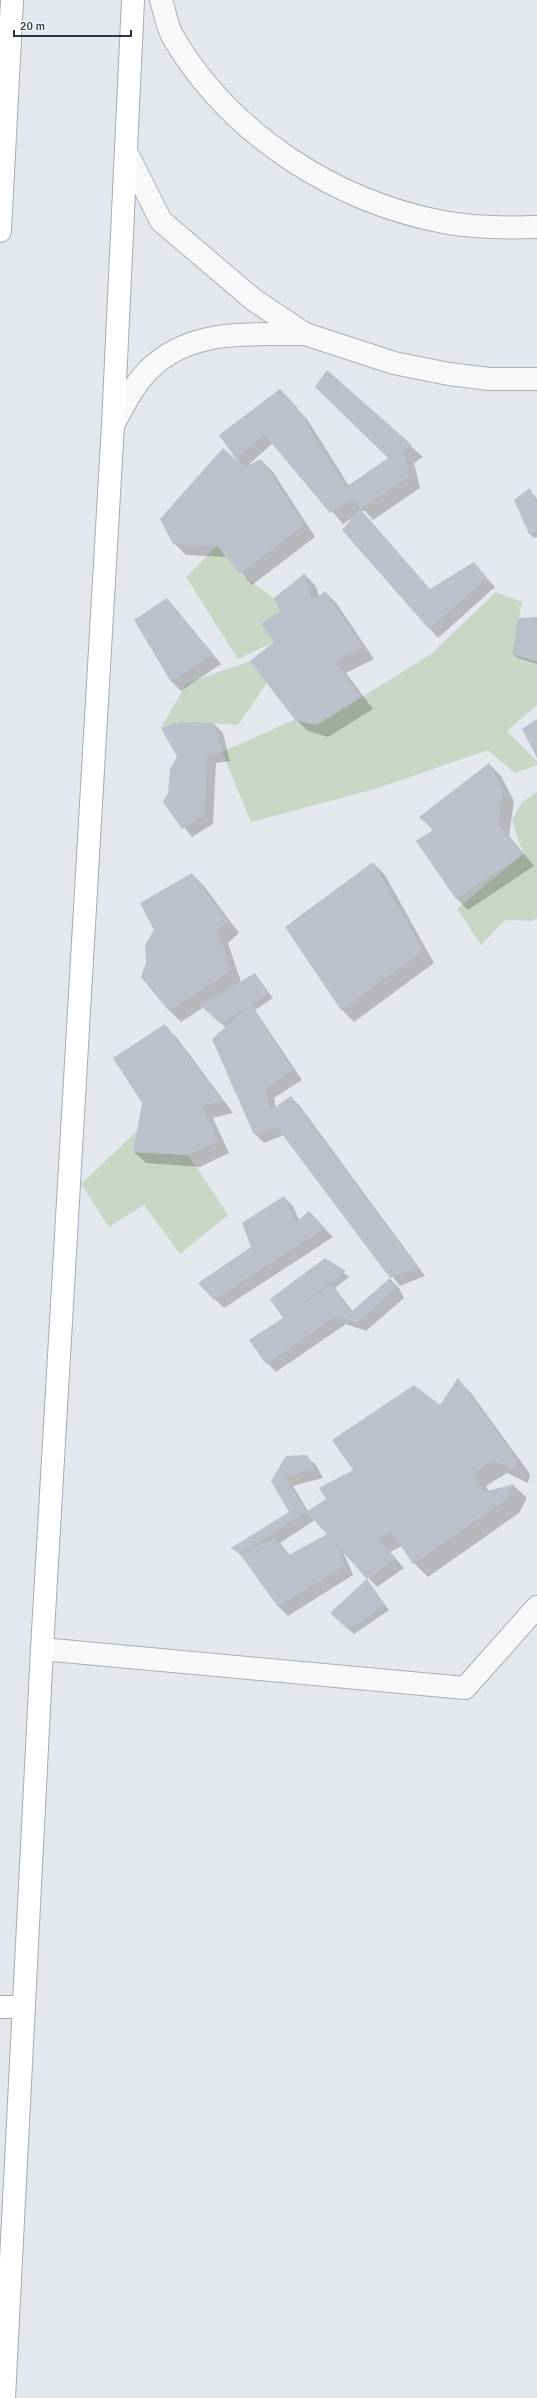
<svg xmlns="http://www.w3.org/2000/svg" width="537" height="2398" font-family="Signika,sans-serif">
<style>
.green{fill:#c9d6c5}
.shadow{fill:#0003;fill-rule:evenodd}
.building{fill:#bbc0ca}
.lines{fill:none;stroke-linecap:round;stroke-linejoin:round}
.minor-casing{stroke:#a9aeb7;stroke-width:24}
.major-casing{stroke:#a3abb8;stroke-width:24}
.minor{stroke:#f7f8fa;stroke-width:22}
.major{stroke:#fff;stroke-width:22}
</style>
<rect width="100%" height="100%" fill="#e4e7ec"/>
<!-- green -->
<g class="green">
<polygon points="217,546 240,574 274,598 280,611 274,642 238,659 186,577"/>
<polygon points="496,592 522,602 512,654 537,662 537,705 507,731 537,761 537,765 515,773 488,750 375,789 251,822 222,752 312,712 317,725 431,654"/>
<polygon points="250,661 267,683 238,725 214,723 161,728 186,684"/>
<polygon points="537,792 537,918 533,921 505,920 481,945 457,909 523,854 512,820 522,802"/>
<polygon points="137,1131 133,1152 188,1155 228,1215 180,1254 144,1205 109,1227 81,1184"/>
</g>
<!-- shadow -->
<g class="shadow">
<polygon points="328,372 423,457 414,463 420,488 373,520 365,511 362,511 430,590 473,563 495,587 438,638 344,530 354,517 343,524 273,443 247,466 261,460 273,472 315,537 252,585 227,557 186,555 174,543 239,463 221,435 279,390 307,419 349,486 389,459"/>
<polygon points="530,490 537,499 537,537 534,538 529,533"/>
<polygon points="305,575 316,586 319,597 325,592 337,604 374,659 346,673 373,709 328,737 308,731 296,719 276,642 281,612"/>
<polygon points="167,599 221,664 181,691 172,682 136,621"/>
<polygon points="537,618 537,664 518,658 513,654"/>
<polygon points="214,724 223,733 230,761 216,763 213,824 192,837 164,802"/>
<polygon points="489,764 501,776 514,801 509,836 534,866 468,910 456,898 434,831"/>
<polygon points="373,863 385,875 434,963 354,1022 342,1010 286,927"/>
<polygon points="192,874 204,886 239,933 228,943 241,982 254,974 273,998 255,1010 302,1080 274,1098 276,1108 291,1097 300,1106 425,1276 400,1286 284,1135 264,1143 255,1134 226,1028 204,1007 181,1022 169,1010"/>
<polygon points="165,1026 177,1038 233,1113 213,1118 229,1153 200,1167 146,1163 134,1152"/>
<polygon points="284,1197 293,1206 299,1220 309,1212 333,1237 224,1308 199,1284 253,1247"/>
<polygon points="325,1259 349,1277 335,1288 353,1312 390,1279 399,1288 404,1298 366,1331 346,1324 276,1372 267,1363 284,1318"/>
<path d="M 458,1380 L 471,1393 L 530,1474 L 528,1483 L 507,1473 L 486,1486 L 489,1492 L 513,1485 L 527,1498 L 519,1513 L 428,1577 L 414,1563 L 402,1546 L 390,1552 L 404,1568 L 377,1587 L 343,1551 L 353,1575 L 288,1616 L 279,1607 L 246,1560 L 233,1548 L 290,1513 L 272,1481 L 306,1456 L 316,1465 L 323,1478 L 293,1486 L 308,1511 L 326,1500 L 355,1470 L 440,1407 ZM 315,1520 L 328,1535 L 290,1555 L 280,1543 Z"/>
<polygon points="367,1580 389,1610 354,1634 336,1618"/>
</g>
<!-- building -->
<g class="building">
<polygon points="327,370 412,445 403,451 409,476 360,509 355,498 330,513 264,434 236,459 219,435 280,389 296,406 346,487 388,458 315,387"/>
<polygon points="223,448 244,467 261,459 304,525 240,574 217,546 173,544 160,519"/>
<polygon points="530,488 537,504 537,530 529,534 514,500"/>
<polygon points="360,509 430,589 474,562 487,578 429,629 342,530"/>
<polygon points="305,573 312,601 325,591 363,647 335,661 361,697 316,725 295,720 250,661 274,642 261,624 280,611 274,598"/>
<polygon points="167,598 213,654 171,682 134,620"/>
<polygon points="537,617 537,662 512,654 518,618"/>
<polygon points="537,719 537,758 522,729"/>
<polygon points="180,722 214,723 222,752 207,754 205,815 182,829 163,802 168,793 170,769 177,757 161,728"/>
<polygon points="489,763 503,789 498,824 523,854 456,899 416,841 433,830 419,817"/>
<polygon points="373,862 423,951 341,1010 285,927"/>
<polygon points="192,873 228,921 217,930 231,971 169,1011 141,977 146,963 145,945 154,930 140,903"/>
<polygon points="255,973 269,993 221,1024 200,1005"/>
<polygon points="251,1004 293,1070 265,1089 271,1110 291,1096 417,1267 390,1278 276,1126 254,1135 212,1039"/>
<polygon points="165,1024 222,1101 202,1106 218,1141 188,1155 133,1152 142,1103 113,1058"/>
<polygon points="284,1196 296,1222 309,1211 325,1228 214,1300 198,1283 251,1247 242,1223"/>
<polygon points="325,1258 346,1271 294,1310 332,1284 351,1312 390,1278 396,1288 357,1323 336,1316 266,1364 249,1340 283,1318 270,1299"/>
<polygon points="458,1378 517,1459 514,1470 493,1460 473,1473 484,1492 514,1484 506,1500 413,1564 391,1531 378,1538 396,1559 367,1579 335,1543 345,1565 278,1607 240,1554 275,1538 289,1555 327,1534 306,1512 326,1499 319,1488 353,1470 332,1440 414,1385 440,1405"/>
<polygon points="307,1455 315,1469 285,1477 306,1512 240,1554 231,1548 289,1512 271,1481 286,1456"/>
<polygon points="367,1579 385,1605 349,1630 330,1613"/>
</g>
<g class="lines">
<!-- minor casing -->
<g class="minor-casing">
<g id="minor">
<path d="M 161,0 C 165,12 167,27 173,37 C 230,134 334,201 443,222 C 474,228 506,228 537,227"/>
<polyline points="126,151 161,221 254,300 305,334 394,363 449,374 489,379 537,379"/>
<path d="M 113,425 C 124,405 136,380 154,365 C 196,328 252,335 305,334"/>
<polyline points="42,1649 465,1688 537,1607"/>
</g>
</g>
<!-- major casing -->
<g class="major-casing">
<g id="major">
<polyline points="0,231 12,0"/>
<polyline points="0,2007 24,2007"/>
<polyline points="4,2398 42,1649 113,425 133,0"/>
</g>
</g>
<!-- minor -->
<use href="#minor" class="minor"/>
<!-- major -->
<use href="#major" class="major"/>
</g>
<!-- scale -->
<path d="M14 30v6h117v-6" fill="none" stroke="#2b3445" stroke-width="2"/>
<text x="20" y="30" font-size="12" fill="#2b3445" stroke="#f4f6f9" stroke-width="3" paint-order="stroke">20 m</text>
</svg>
